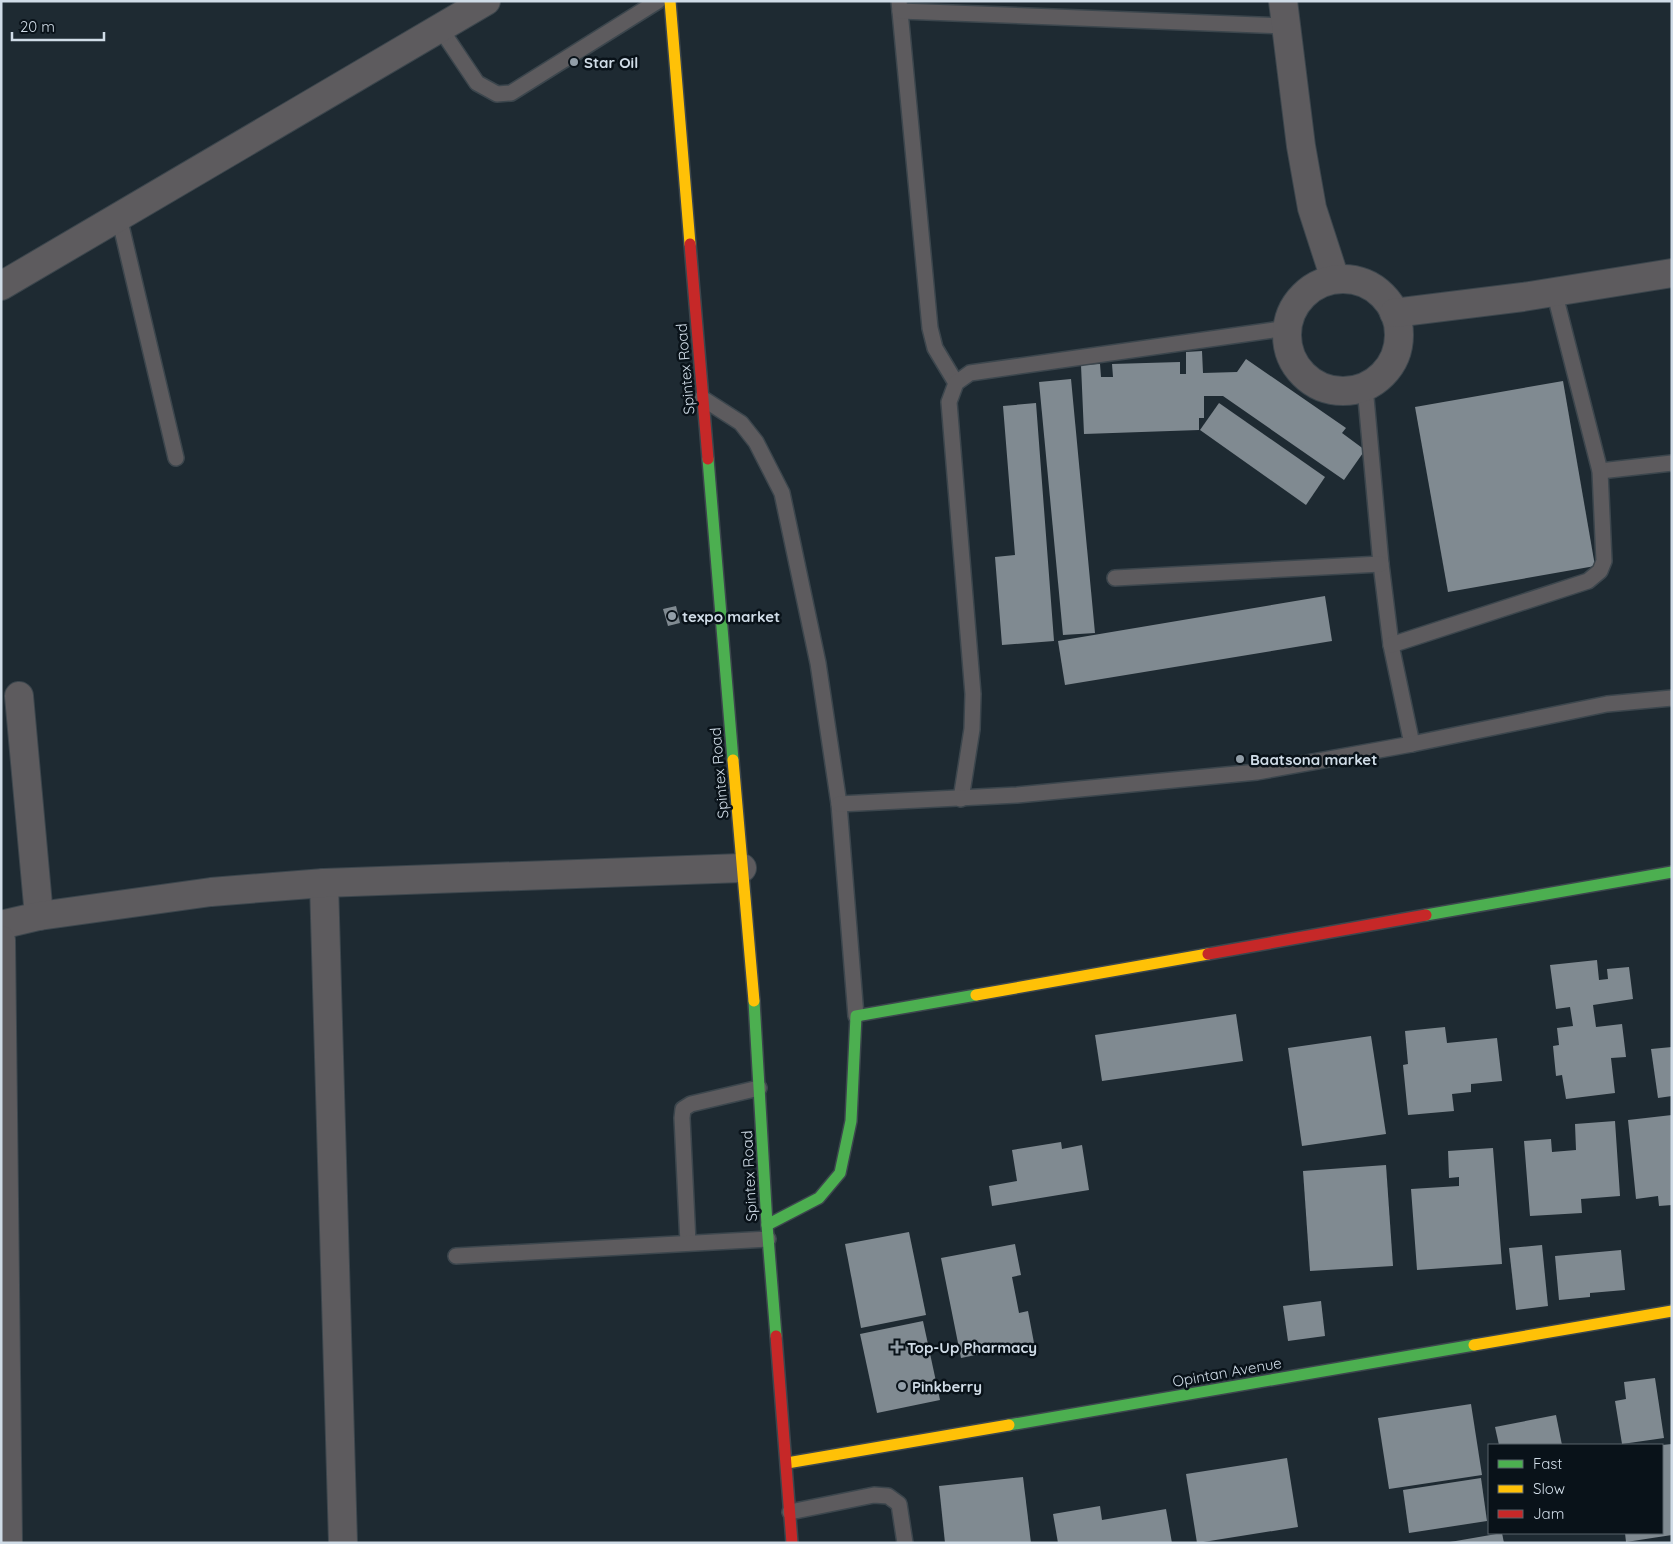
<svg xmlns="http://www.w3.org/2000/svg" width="1673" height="1544" font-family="Quicksand,sans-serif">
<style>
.building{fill:#808a91}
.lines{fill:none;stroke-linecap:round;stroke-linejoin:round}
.lane-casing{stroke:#3c464d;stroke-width:18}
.street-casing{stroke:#3c464d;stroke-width:30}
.fast-casing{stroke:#3c464d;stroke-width:14}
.slow-casing{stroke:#3c464d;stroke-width:14}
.jam-casing{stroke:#3c464d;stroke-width:14}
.lane{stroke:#5d5b5e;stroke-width:15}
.street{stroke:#5d5b5e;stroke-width:28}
.fast{stroke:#4caf50;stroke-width:11}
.slow{stroke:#ffc107;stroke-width:11}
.jam{stroke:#c62828;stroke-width:11}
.poi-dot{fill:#929ea8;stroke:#091219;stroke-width:2}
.labels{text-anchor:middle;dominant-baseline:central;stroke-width:5;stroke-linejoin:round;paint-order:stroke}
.poi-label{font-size:15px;font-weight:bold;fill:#d0dce7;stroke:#091219;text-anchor:start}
.street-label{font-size:15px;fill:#d0dce7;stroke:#091219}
</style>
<rect width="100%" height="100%" fill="#1e2a32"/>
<!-- building -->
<g class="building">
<polygon points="1202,351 1203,373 1237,372 1246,359 1346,428 1342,433 1365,450 1344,480 1223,396 1204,396 1204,418 1199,418 1199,430 1084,434 1081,365 1100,364 1101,377 1113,377 1112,364 1180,362 1180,374 1186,374 1186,352"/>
<polygon points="1071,379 1095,633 1063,635 1039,382"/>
<polygon points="1563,381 1595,566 1448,592 1415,407"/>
<polygon points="1036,403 1054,641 1002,645 995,557 1015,555 1003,406"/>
<polygon points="1219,403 1325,477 1306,505 1200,430"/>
<polygon points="1325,596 1332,641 1065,685 1058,641"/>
<polygon points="676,606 680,623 668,626 663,609"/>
<polygon points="1597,960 1599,980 1608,979 1607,969 1629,967 1633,999 1593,1005 1596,1027 1622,1024 1626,1057 1611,1058 1615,1093 1566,1099 1562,1075 1556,1076 1553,1046 1559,1045 1557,1028 1573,1026 1570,1007 1556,1009 1550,965"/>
<polygon points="1236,1014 1243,1061 1102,1081 1095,1035"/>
<polygon points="1445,1027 1447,1043 1497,1038 1502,1081 1471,1084 1471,1092 1452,1094 1454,1111 1408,1115 1403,1065 1408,1064 1405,1031"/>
<polygon points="1371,1036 1386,1134 1302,1146 1288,1048"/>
<polygon points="1672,1047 1672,1096 1658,1098 1651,1049"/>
<polygon points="1672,1115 1672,1205 1659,1206 1658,1196 1636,1199 1628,1120"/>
<polygon points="1615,1121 1620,1196 1581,1199 1582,1213 1530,1216 1524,1141 1551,1139 1552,1152 1576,1150 1575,1124"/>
<polygon points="1061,1142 1062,1149 1082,1145 1089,1190 992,1206 989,1186 1017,1181 1012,1150"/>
<polygon points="1493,1148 1502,1264 1417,1270 1411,1189 1459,1186 1459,1177 1449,1178 1448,1151"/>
<polygon points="1386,1165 1393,1266 1310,1271 1303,1171"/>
<polygon points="909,1232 926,1315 861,1328 845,1244"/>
<polygon points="1015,1244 1021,1275 1012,1277 1019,1313 1028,1311 1034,1343 961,1358 941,1258"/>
<polygon points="1542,1245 1548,1306 1516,1310 1509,1248"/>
<polygon points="1621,1250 1625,1290 1590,1293 1590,1297 1559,1300 1555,1256"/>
<polygon points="1321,1301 1325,1336 1288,1341 1283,1306"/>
<polygon points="923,1321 940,1400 877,1413 860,1334"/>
<polygon points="1655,1378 1664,1438 1622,1444 1615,1401 1626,1399 1624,1382"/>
<polygon points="1471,1404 1482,1475 1389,1489 1378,1418"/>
<polygon points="1556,1415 1562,1445 1499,1445 1495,1427"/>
<polygon points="1672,1444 1672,1535 1626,1542 1625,1533 1662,1533 1662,1445"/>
<polygon points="1287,1458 1298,1527 1197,1543 1186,1474"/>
<polygon points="1023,1477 1031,1543 945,1543 939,1486"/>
<polygon points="1481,1478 1487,1521 1409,1533 1403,1490"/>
<polygon points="1100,1506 1102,1520 1166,1509 1172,1543 1058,1543 1053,1514"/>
<polygon points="1502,1533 1504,1543 1450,1543 1450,1542"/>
</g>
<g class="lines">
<!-- lane casing -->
<g class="lane-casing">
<g id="lane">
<polyline points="899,1 930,328 935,348 956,383"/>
<polyline points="900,11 1286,26"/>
<polyline points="440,28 477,83 497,94 511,93 658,1"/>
<polyline points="119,217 176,458"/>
<polyline points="1365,387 1381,564 1391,645 1412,744"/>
<polyline points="702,398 741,423 756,442 782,493 818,663 839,804 856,1016"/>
<polyline points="1600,471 1672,463"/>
<polyline points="1115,578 1381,564"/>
<polyline points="1391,645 1588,581 1600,571 1604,561 1600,471 1554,291"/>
<polyline points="961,799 972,729 973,694 949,402 956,383 970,373 1288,328"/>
<polyline points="839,804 1017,795 1257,772 1412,744 1607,704 1672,698"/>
<polyline points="688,1243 682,1118 683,1109 691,1104 759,1088"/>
<polyline points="456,1256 768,1239"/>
<polyline points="790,1512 874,1495 888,1496 899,1504 905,1543"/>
</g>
</g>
<!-- street casing -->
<g class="street-casing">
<g id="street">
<polyline points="1283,1 1301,146 1312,208 1335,279"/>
<circle cx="1343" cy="335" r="56"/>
<polyline points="1,286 486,1"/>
<polyline points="1394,313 1523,297 1672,273"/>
<polyline points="19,696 39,916"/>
<polyline points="324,883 343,1543"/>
<polyline points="1,925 39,916 211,892 324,883 742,868"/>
<polyline points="1,940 8,1543"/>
</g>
</g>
<!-- fast casing -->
<g class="fast-casing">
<g id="fast">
<polyline points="708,459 733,760"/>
<polyline points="1426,915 1672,872"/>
<polyline points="754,1001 767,1225 776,1336"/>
<polyline points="767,1225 819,1198 840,1173 851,1121 856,1016 976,995"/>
<polyline points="1009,1425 1474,1345"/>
</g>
</g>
<!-- slow casing -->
<g class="slow-casing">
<g id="slow">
<polyline points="670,1 690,244"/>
<polyline points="733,760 754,1001"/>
<polyline points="976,995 1208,954"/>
<polyline points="1474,1345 1672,1311"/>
<polyline points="787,1463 1009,1425"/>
</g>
</g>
<!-- jam casing -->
<g class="jam-casing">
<g id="jam">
<polyline points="690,244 708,459"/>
<polyline points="1208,954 1426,915"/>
<polyline points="776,1336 792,1543"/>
</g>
</g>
<!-- lane -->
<use href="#lane" class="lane"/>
<!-- street -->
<use href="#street" class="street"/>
<!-- fast -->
<use href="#fast" class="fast"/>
<!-- slow -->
<use href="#slow" class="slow"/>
<!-- jam -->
<use href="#jam" class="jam"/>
</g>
<!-- markers -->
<g class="poi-dot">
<circle cx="574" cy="62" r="5"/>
<circle cx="672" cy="616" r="5"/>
<circle cx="1240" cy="759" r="5"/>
<path d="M894.5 1339.5h5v5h5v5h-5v5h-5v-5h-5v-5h5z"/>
<circle cx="902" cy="1386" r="5"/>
</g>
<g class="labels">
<!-- poi labels -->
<g class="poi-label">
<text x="584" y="62">Star Oil</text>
<text x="682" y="616">texpo market</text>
<text x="1250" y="759">Baatsona market</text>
<text x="907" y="1347">Top-Up Pharmacy</text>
<text x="912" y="1386">Pinkberry</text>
</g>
<!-- street labels -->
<g class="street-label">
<text transform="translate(685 369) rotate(-95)">Spintex Road</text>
<text transform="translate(719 773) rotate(-95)">Spintex Road</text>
<text transform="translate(749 1176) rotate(-93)">Spintex Road</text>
<text transform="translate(1227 1372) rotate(-10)">Opintan Avenue</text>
</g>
</g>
<!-- border -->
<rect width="1673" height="1544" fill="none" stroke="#d0dce7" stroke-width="5"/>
<!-- legend -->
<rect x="1488" y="1444" width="175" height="90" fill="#091219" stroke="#59636b"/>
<rect x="1498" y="1460" width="25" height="8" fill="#4caf50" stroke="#59636b"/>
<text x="1533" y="1469" font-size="15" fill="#d0dce7">Fast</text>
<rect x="1498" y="1485" width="25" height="8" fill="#ffc107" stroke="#59636b"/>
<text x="1533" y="1494" font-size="15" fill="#d0dce7">Slow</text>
<rect x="1498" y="1510" width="25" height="8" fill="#c62828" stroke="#59636b"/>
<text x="1533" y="1519" font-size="15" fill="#d0dce7">Jam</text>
<!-- scale -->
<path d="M12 32v8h92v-8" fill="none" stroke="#d0dce7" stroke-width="2.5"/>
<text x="20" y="32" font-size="15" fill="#d0dce7" stroke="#091219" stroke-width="4" paint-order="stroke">20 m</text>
</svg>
